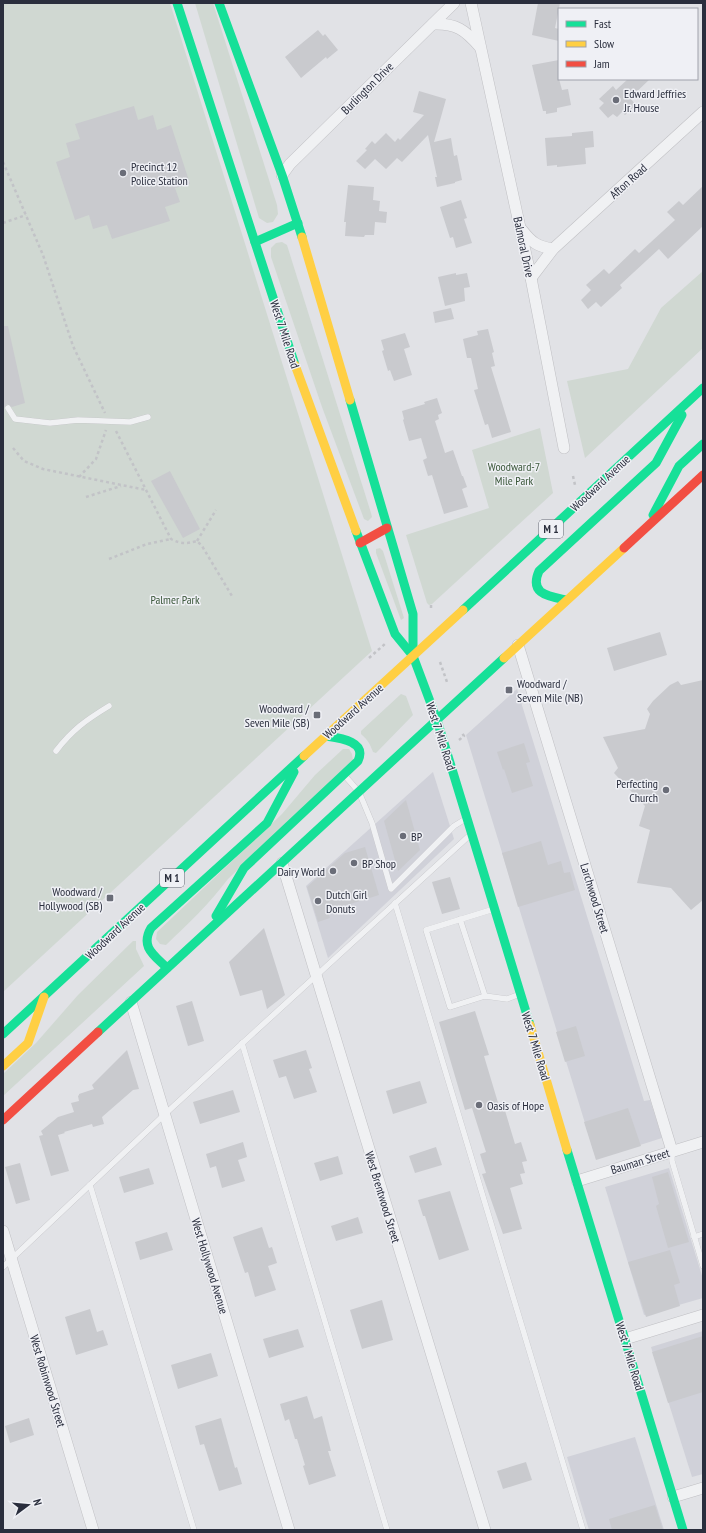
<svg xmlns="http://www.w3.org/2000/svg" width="706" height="1533" font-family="'PT Sans Narrow',sans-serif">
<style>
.built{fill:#d0d1d9}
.green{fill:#d0d8d2}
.building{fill:#c9cace}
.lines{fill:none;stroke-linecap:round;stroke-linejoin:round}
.lane-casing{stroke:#c0c0c4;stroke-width:6}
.street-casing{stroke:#c0c0c4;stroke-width:12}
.path{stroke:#c2c3c7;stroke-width:2.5;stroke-dasharray:3 3;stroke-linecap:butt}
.lane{stroke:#f0f1f3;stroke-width:5.5}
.street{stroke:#f0f1f3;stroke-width:11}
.fast{stroke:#16e098;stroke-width:9}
.slow{stroke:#ffcf43;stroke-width:9}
.jam{stroke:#f24e42;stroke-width:9}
.poi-dot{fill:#6a6d78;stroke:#eff0f5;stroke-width:1.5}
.labels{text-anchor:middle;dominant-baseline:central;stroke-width:3;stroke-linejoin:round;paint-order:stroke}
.shield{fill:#eff0f5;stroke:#656874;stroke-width:1}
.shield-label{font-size:11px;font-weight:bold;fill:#2a2e3d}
.street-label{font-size:12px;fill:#2a2e3d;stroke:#eff0f5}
.poi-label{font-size:12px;fill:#2a2e3d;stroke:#eff0f5;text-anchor:start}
.park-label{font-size:12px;fill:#3a5739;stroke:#eff0f5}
</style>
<rect width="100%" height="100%" fill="#e1e2e6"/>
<!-- built -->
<g class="built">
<polygon points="517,689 644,1101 650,1100 662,1138 596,1159 466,735"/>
<polygon points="433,772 454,839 328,958 306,886"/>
<polygon points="669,1168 703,1279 703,1298 644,1315 605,1187"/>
<polygon points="703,1331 703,1474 692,1477 651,1347"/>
<polygon points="635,1437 664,1530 589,1530 567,1457"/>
</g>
<!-- green -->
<g class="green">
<polygon points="3,3 170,3 372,651 3,992"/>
<polygon points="195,3 213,3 277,205 278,214 273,222 267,223 259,218"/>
<polygon points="282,242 287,245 371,513 372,517 368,521 364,519 322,407 271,257 271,248 276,243"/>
<polygon points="703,271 703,348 585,458 567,381 628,369 661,308"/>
<polygon points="540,428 553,493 432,604 429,605 427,603 406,535 489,508 472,450"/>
<polygon points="380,548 383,551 404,618 401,620 376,553 376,549"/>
<path d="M 401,694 L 406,696 L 413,715 L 376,753 L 373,752 C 370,744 368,740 361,734 L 361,731 Z"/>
<path d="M 343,749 L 349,749 L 352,754 L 353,760 L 228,879 C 210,903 188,924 166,945 L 160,944 L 156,939 L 157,932 L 282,814 L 315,775 Z"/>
<polygon points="133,941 136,941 136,949 144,966 3,1096 3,1074 36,1043 78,995"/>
</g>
<!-- building -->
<g class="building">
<polygon points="538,3 560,3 555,28 559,29 559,41 532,35"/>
<polygon points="318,30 323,36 325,34 338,50 327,59 326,57 301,78 285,57"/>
<polygon points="559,60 559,79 562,90 568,89 571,105 557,108 557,112 546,114 546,111 543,111 532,65"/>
<polygon points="628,79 650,79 630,98 636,105 625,115 622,112 617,117 613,114 608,118 599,108 604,103 599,99 613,86 616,90"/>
<polygon points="419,91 446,99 434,142 451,138 454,156 457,155 462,180 455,182 455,183 437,187 435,177 437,177 428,135 402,162 397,158 386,169 375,159 365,169 356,161 367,150 365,149 372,141 375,144 386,133 395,142 398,138 400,140 424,115 413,112"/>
<polygon points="134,106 138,120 153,115 157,130 171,125 190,184 175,188 180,202 165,207 170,221 112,239 107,225 93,229 89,215 75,220 56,162 70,157 66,143 80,139 75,124"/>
<polygon points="593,131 594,147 585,148 586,164 557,167 557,165 547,166 545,138 572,136 572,133"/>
<polygon points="348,185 374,187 373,200 380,201 379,211 387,212 386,223 375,222 374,235 365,235 364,237 345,236 346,222 344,222"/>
<polygon points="703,186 703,226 668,259 659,249 620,285 622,288 601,307 596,302 588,309 581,300 591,290 586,285 604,269 609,274 635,249 639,253 675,220 667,212 679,201 683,205"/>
<polygon points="461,200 467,218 464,219 472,243 456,248 453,237 450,238 440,207"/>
<polygon points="456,273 456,275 467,273 470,287 464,288 465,301 445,306 438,277"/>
<polygon points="451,308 454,319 435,323 433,312"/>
<polygon points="3,326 8,326 25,403 12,407 7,404 3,409"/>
<polygon points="488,329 494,352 492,353 495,366 491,367 511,432 492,438 488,424 485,425 474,390 478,389 471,358 467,358 463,339 478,335 477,331"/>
<polygon points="405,333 410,347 404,349 412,375 394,381 390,370 388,371 382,351 384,350 381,340"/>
<polygon points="437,398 442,413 438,415 439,419 435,421 445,453 453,450 462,476 463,476 467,487 462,489 468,507 444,514 432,475 428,476 423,460 427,458 421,438 409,441 403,420 404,419 402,411 425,404 424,402"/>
<polygon points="170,471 200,529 183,538 151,481"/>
<polygon points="660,632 667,655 614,671 607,648"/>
<polygon points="703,680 703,900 691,910 671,888 637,883 650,830 639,826 645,806 614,773 618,768 603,737 645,729 650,714 647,709 653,701 670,685 678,681 681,685"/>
<polygon points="524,743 530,762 526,763 533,786 512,793 504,769 503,770 497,752"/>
<polygon points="406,800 420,850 398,871 384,821"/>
<polygon points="541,841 548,865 561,861 564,873 570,872 575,890 518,907 502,853"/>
<polygon points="365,847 379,895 328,911 330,918 318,922 307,887 345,853"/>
<polygon points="450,877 460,909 442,914 432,882"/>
<polygon points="264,928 285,995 267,1009 262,990 240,996 229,962"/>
<polygon points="192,1001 204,1041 188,1046 176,1006"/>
<polygon points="475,1011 489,1055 484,1056 499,1106 503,1104 515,1144 521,1142 527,1161 522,1162 525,1173 520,1174 523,1184 510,1188 522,1229 503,1234 482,1174 486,1173 480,1154 486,1152 472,1108 465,1110 439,1022"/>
<polygon points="576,1026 585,1056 565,1062 556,1032"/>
<polygon points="127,1050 139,1089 133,1090 102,1117 104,1124 93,1127 92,1124 64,1132 65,1133 58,1135 69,1171 51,1176 39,1136 43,1135 41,1131 58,1117 74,1112 71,1103 79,1101 78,1096 79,1095 79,1094 94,1089 92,1085"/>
<polygon points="306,1050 312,1068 309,1069 317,1092 294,1099 286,1076 279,1078 273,1060"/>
<polygon points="420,1081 427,1103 393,1114 386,1091"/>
<polygon points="233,1090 240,1112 200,1124 193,1102"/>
<polygon points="628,1108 641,1146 596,1160 584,1122"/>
<polygon points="243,1142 247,1157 238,1160 245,1181 222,1188 216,1166 210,1168 206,1154"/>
<polygon points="436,1147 442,1165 415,1173 409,1156"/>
<polygon points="338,1156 343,1174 320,1181 314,1163"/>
<polygon points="20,1163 30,1200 16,1204 5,1167"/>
<polygon points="149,1168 154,1184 124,1193 119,1177"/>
<polygon points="668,1172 689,1242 668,1248 656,1206 659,1204 652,1177"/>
<polygon points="450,1191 469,1250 439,1260 425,1216 423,1216 418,1200"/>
<polygon points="358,1217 363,1233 336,1241 331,1226"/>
<polygon points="262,1227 269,1248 272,1247 277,1263 268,1266 276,1290 255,1297 248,1272 245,1273 233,1237"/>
<polygon points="167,1232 173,1250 140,1260 135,1242"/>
<polygon points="670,1250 680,1283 674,1285 680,1306 646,1317 628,1262"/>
<polygon points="382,1300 393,1340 362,1349 350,1310"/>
<polygon points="90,1309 97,1332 103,1330 108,1345 76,1355 65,1317"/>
<polygon points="298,1329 304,1347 269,1358 263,1339"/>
<polygon points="703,1336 703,1392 668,1403 652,1352"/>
<polygon points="211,1353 218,1376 178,1389 171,1365"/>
<polygon points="307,1396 314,1419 322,1416 331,1451 328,1451 336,1476 309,1485 303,1466 305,1465 297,1439 295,1439 289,1419 285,1421 280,1404"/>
<polygon points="29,1418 34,1435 10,1443 5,1426"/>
<polygon points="221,1418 235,1468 237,1467 242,1484 219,1491 204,1444 200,1445 195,1426"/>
<polygon points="526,1462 532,1480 503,1489 497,1471"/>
<polygon points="655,1505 663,1530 612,1530 609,1519"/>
</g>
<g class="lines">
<!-- lane casing -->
<g class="lane-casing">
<g id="lane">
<polyline points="8,408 15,419 50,423 78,420 130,422 148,417"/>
<path d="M 56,751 C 72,730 86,720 109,706"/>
<polyline points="346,777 359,792 372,823 391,889 454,826 467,818"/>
<polyline points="395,903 583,1530"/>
<polyline points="494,909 426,930 450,1007 485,996 507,999 520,994"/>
<polyline points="460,919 485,996"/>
<polyline points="242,1043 387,1530"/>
<polyline points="672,1151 672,1161 703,1266"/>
<polyline points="90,1185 194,1530"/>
<polyline points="694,1237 703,1234"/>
<polyline points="3,1267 165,1114 470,835"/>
</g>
</g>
<!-- street casing -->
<g class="street-casing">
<g id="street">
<polyline points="471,3 531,278 564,448"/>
<path d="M 433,24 C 456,23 465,30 480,47"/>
<polyline points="282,175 290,164 454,3"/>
<path d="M 522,230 C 532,243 537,246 553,249"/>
<polyline points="531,278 553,249 703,112"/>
<polyline points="518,645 672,1151"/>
<polyline points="282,863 485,1530"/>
<polyline points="131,1002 289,1530"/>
<polyline points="577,1181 703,1142"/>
<polyline points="3,1231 93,1530"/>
<polyline points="625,1339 703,1315"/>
<polyline points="673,1497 703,1488"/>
</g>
</g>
<!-- path -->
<g class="path">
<polyline points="3,162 43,255 73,346 105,413"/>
<polyline points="3,223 26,215"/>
<path d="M 116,431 L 171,539 C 181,544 186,544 197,541 L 202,546 L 232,596"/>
<polyline points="13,448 24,461 43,469 146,490"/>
<polyline points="573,476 575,485"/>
<polyline points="79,477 96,459 106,430"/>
<polyline points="86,497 121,486"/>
<polyline points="197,541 216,510"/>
<polyline points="109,559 147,544 171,539"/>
<polyline points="431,605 431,608"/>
<polyline points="369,658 386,643"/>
<polyline points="440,662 447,682"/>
<polyline points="459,740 464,736 462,733"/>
</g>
<!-- lane -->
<use href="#lane" class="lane"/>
<!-- street -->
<use href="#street" class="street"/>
<!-- fast -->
<g class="fast">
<polyline points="177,3 295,365"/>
<polyline points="219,3 282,175 302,237"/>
<polyline points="255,242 298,223"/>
<polyline points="350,400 413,614 413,656"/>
<polyline points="653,515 679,466 703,444"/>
<polyline points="356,531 395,634 413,656 437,720 530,1025"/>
<path d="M 566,600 C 548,596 529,594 539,571 L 656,463 L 682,415"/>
<polyline points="463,610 703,388"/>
<path d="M 216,916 L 244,868 L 358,761 C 367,741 340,738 326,736"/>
<path d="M 167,968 C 154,955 140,947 151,928 L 267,823 L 294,772"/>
<polyline points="98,1032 504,658"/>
<polyline points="3,1034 304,756"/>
<polyline points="567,1150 683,1530"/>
</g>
<!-- slow -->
<g class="slow">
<polyline points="302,237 350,400"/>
<polyline points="295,365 356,531"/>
<polyline points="504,658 624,548"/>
<polyline points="304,756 463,610"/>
<polyline points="530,1025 567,1150"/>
<polyline points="3,1066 28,1043 44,997"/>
</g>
<!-- jam -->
<g class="jam">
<polyline points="360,543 387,528"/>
<polyline points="624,548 703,475"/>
<polyline points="3,1120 98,1032"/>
</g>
</g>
<!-- markers -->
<g class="poi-dot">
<circle cx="616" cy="100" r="4"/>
<circle cx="123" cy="173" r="4"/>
<rect x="505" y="686" width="8" height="8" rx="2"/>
<rect x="313" y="711" width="8" height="8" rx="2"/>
<circle cx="666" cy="790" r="4"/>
<circle cx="403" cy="836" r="4"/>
<circle cx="354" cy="863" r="4"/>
<circle cx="333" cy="871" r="4"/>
<rect x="106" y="894" width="8" height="8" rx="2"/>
<circle cx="318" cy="901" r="4"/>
<circle cx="479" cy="1105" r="4"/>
</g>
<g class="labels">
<!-- shield labels -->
<g class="shield">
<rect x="539" y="520" width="24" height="18" rx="3"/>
<rect x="160" y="869" width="24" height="18" rx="3"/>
</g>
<g class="shield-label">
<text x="551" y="529">M 1</text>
<text x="172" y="878">M 1</text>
</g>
<!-- street labels -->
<g class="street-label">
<text transform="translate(367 88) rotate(-45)">Burlington Drive</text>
<text transform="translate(628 181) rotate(-42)">Afton Road</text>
<text transform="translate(524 247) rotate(78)">Balmoral Drive</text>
<text transform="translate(285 334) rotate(72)">West 7 Mile Road</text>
<text transform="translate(600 483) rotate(-43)">Woodward Avenue</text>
<text transform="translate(353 711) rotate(-42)">Woodward Avenue</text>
<text transform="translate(441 736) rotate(72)">West 7 Mile Road</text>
<text transform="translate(595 898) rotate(73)">Larchwood Street</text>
<text transform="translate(115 931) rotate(-43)">Woodward Avenue</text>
<text transform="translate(536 1046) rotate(73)">West 7 Mile Road</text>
<text transform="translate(640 1161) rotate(-17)">Bauman Street</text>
<text transform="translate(383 1197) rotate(73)">West Brentwood Street</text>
<text transform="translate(210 1266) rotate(73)">West Hollywood Avenue</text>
<text transform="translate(630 1356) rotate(73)">West 7 Mile Road</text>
<text transform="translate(48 1381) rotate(73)">West Robinwood Street</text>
</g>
<!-- poi labels -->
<g class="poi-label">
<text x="624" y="93">Edward Jeffries<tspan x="624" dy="14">Jr. House</tspan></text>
<text x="131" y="166">Precinct 12<tspan x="131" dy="14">Police Station</tspan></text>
<text x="517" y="683">Woodward /<tspan x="517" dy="14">Seven Mile (NB)</tspan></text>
<text x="309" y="708" text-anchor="end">Woodward /<tspan x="309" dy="14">Seven Mile (SB)</tspan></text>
<text x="658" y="783" text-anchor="end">Perfecting<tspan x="658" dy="14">Church</tspan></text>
<text x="411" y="836">BP</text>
<text x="362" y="863">BP Shop</text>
<text x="325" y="871" text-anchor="end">Dairy World</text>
<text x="102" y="891" text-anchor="end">Woodward /<tspan x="102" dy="14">Hollywood (SB)</tspan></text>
<text x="326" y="894">Dutch Girl<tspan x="326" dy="14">Donuts</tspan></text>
<text x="487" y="1105">Oasis of Hope</text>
</g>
<!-- park labels -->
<g class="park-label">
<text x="514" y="466">Woodward-7<tspan x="514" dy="14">Mile Park</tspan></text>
<text x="175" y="599">Palmer Park</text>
</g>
</g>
<!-- border -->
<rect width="706" height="1533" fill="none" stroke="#2a2e3d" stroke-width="8"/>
<!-- legend -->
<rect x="558" y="8" width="140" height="72" fill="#eff0f5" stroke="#a0a2ab"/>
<rect x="566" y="21" width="20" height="6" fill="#16e098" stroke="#a0a2ab"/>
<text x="594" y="28" font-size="12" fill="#2a2e3d">Fast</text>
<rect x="566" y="41" width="20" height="6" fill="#ffcf43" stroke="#a0a2ab"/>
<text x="594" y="48" font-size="12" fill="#2a2e3d">Slow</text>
<rect x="566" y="61" width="20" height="6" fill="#f24e42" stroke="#a0a2ab"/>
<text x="594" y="68" font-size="12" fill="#2a2e3d">Jam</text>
<!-- north arrow -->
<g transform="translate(28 1505) rotate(74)" stroke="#eff0f5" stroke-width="3" paint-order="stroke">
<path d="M0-3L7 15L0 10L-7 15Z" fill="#2a2e3d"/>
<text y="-6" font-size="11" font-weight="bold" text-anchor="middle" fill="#2a2e3d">N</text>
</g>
</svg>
